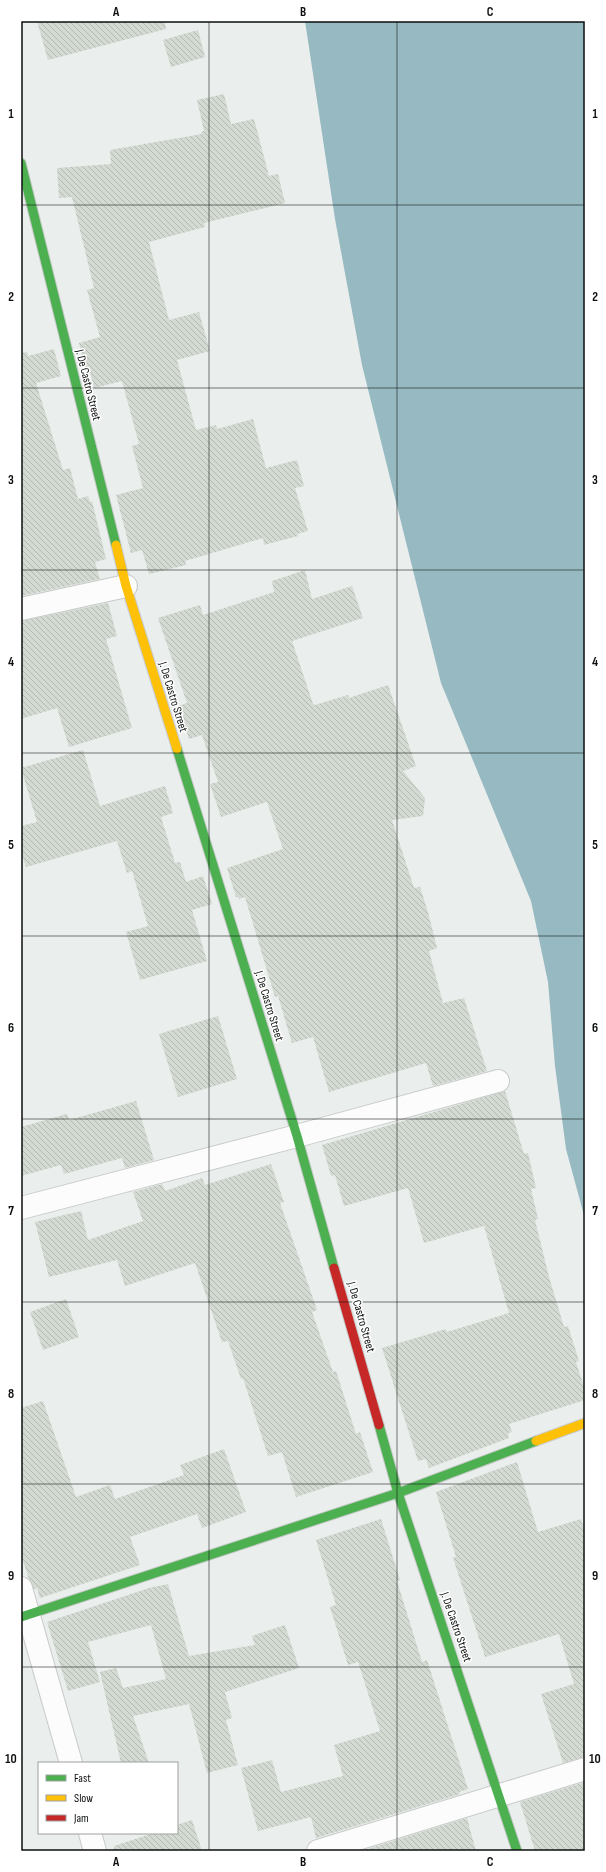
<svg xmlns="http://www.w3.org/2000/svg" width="606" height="1872" font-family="'Sofia Sans Condensed',sans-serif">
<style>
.water{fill:#97bac2}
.building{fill:url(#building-back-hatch)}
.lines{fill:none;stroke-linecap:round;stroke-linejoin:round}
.street-casing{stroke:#c7cac9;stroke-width:24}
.fast-casing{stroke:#c7cac9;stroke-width:11}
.slow-casing{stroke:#c7cac9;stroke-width:11}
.jam-casing{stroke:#c7cac9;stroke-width:11}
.street{stroke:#fcfcfc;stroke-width:22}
.fast{stroke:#4caf50;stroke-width:9}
.slow{stroke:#ffc107;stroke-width:9}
.jam{stroke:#c62828;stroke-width:9}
.grid{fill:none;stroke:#0c0f0e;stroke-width:1;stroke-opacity:0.55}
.labels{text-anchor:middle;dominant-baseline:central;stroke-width:3;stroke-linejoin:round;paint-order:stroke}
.street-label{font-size:12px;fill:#0c0f0e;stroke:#fff}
.neatline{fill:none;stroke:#0c0f0e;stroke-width:1.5}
.grid-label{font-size:13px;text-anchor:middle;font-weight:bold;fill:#0c0f0e}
</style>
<defs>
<pattern id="building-back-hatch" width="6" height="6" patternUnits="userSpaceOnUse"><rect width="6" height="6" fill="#d3dad2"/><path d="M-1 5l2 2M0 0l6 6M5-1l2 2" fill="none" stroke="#b4bab3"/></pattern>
</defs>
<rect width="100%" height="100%" fill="#eaeeec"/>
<!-- water -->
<polygon class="water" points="305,21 585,21 585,1219 566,1149 555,1066 548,982 531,901 441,683 362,365 335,219"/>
<!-- building -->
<g class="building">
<polygon points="37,21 165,21 166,29 48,60"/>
<polygon points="198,30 205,57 171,67 163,40"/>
<polygon points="224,94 231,124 254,119 269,176 278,174 285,203 204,223 205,227 149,242 169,320 199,312 210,351 177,360 196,430 216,425 217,429 253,419 266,468 297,460 304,486 295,488 308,531 297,534 298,536 264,545 263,538 185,561 186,565 149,574 142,550 131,553 116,495 143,488 132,446 139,444 122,381 94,388 89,368 85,369 79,343 100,337 87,290 94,288 72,197 59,198 57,168 111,164 110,150 202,134 201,132 204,131 197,100"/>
<polygon points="54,349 61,376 36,383 63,470 70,468 78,499 88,496 90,502 92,501 106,559 95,562 100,579 21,596 21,353 27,352 28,356"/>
<polygon points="305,570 312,599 352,586 363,618 292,641 313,704 315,705 348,695 349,698 388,685 416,766 403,771 425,798 423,816 392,820 414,888 420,887 428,912 437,948 429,951 443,1003 464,998 487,1071 433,1086 426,1063 329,1092 313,1037 292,1043 278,996 275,997 245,897 239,899 238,897 236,897 227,868 283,849 267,802 221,817 210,784 218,782 202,735 189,739 179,706 187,703 158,618 200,605 203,615 274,592 272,581"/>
<polygon points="108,603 117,636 106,639 132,728 69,747 57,708 21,719 21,621"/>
<polygon points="83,750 100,806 165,786 173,813 161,817 175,863 180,862 186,882 203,876 212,904 192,910 207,961 140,980 126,932 148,926 132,871 127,873 117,841 26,867 21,852 21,826 37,822 21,768"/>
<polygon points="218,1016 237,1079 178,1097 159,1034"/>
<polygon points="505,1091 524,1154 528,1153 536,1188 531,1189 538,1219 535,1220 549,1277 564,1327 568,1326 579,1361 576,1362 585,1390 585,1400 509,1424 512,1432 508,1433 509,1438 429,1468 426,1459 418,1461 382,1348 446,1329 447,1332 509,1313 484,1226 424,1243 408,1188 344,1206 335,1175 331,1176 322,1145"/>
<polygon points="136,1101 154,1160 125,1168 122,1158 64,1174 61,1165 21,1176 21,1127 67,1114 69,1120"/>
<polygon points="271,1164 284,1202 280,1203 317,1310 312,1312 333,1372 336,1371 356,1434 360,1432 373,1472 296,1497 282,1452 268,1456 243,1378 241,1379 228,1341 222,1342 195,1263 125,1286 117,1260 49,1277 35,1222 81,1211 88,1240 143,1221 133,1192 162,1184 165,1191 202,1178 205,1185"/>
<polygon points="66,1299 79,1337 43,1350 30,1312"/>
<polygon points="43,1401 76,1497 110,1485 115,1499 184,1475 180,1465 224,1449 246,1512 202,1528 197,1514 130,1537 140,1565 40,1598 37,1588 34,1589 29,1579 21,1555 21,1408"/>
<polygon points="517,1462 538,1532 581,1519 585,1532 585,1757 563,1763 541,1694 574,1684 559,1634 485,1657 453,1558 456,1557 436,1492"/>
<polygon points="381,1519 400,1580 397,1581 422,1662 427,1660 468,1789 459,1792 460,1794 316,1838 311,1817 258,1831 241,1768 272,1760 281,1792 343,1776 334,1745 380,1731 358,1662 348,1665 330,1607 336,1605 316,1540"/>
<polygon points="168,1584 189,1656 255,1645 252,1636 285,1625 299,1668 225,1692 232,1718 226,1720 238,1765 207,1773 189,1704 133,1716 149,1763 121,1763 100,1672 116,1668 123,1688 166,1679 151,1625 88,1642 100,1682 68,1691 47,1622 149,1588"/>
<polygon points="585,1782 585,1851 535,1851 520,1802"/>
<polygon points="467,1818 476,1851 361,1851"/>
<polygon points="192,1820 202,1851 114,1851 114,1846 154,1833 177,1833 177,1825"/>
</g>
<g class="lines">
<!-- street casing -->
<g class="street-casing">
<g id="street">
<polyline points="21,609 126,586"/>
<polyline points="21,1208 297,1136 498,1081"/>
<polyline points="21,1588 71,1763"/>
<polyline points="90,1833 95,1851"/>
<polyline points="318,1851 585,1769"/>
</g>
</g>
<!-- fast casing -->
<g class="fast-casing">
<g id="fast">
<polyline points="21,163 116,545"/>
<polyline points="177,749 297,1136 334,1268"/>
<polyline points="379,1425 398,1493 517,1851"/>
<polyline points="21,1617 398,1493 536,1441"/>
</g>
</g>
<!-- slow casing -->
<g class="slow-casing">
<g id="slow">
<polyline points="116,545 126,586 177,749"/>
<polyline points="536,1441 585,1423"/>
</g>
</g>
<!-- jam casing -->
<g class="jam-casing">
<polyline id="jam" points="334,1268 379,1425"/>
</g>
<!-- street -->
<use href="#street" class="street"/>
<!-- fast -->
<use href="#fast" class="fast"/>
<!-- slow -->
<use href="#slow" class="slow"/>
<!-- jam -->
<use href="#jam" class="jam"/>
</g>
<!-- grid -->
<path class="grid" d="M 209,21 L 209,1851M 397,21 L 397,1851M 21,205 L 585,205M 21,388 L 585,388M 21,570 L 585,570M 21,753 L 585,753M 21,936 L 585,936M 21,1119 L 585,1119M 21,1302 L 585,1302M 21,1484 L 585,1484M 21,1667 L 585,1667"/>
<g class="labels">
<!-- street labels -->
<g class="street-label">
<text transform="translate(88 385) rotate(76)">J. De Castro Street</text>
<text transform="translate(173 697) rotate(73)">J. De Castro Street</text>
<text transform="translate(269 1006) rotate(73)">J. De Castro Street</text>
<text transform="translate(361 1317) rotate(74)">J. De Castro Street</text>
<text transform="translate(456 1627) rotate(71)">J. De Castro Street</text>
</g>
</g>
<!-- border -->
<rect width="606" height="1872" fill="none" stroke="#ffffff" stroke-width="44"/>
<!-- legend -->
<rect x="38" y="1762" width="140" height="72" fill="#ffffff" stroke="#9e9f9f"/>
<rect x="46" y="1775" width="20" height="6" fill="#4caf50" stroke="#9e9f9f"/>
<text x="74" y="1782" font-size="12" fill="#0c0f0e">Fast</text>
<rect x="46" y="1795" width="20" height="6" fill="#ffc107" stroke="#9e9f9f"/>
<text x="74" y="1802" font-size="12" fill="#0c0f0e">Slow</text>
<rect x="46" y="1815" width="20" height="6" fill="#c62828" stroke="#9e9f9f"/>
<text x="74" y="1822" font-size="12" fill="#0c0f0e">Jam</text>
<rect x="22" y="22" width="562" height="1828" class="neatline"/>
<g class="grid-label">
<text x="116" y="16">A</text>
<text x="303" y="16">B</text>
<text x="490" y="16">C</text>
<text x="11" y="118">1</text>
<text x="595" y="118">1</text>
<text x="11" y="301">2</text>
<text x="595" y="301">2</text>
<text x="11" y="484">3</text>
<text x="595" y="484">3</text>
<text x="11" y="666">4</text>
<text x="595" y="666">4</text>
<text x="11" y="849">5</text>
<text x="595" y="849">5</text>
<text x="11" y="1032">6</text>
<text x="595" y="1032">6</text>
<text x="11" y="1215">7</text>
<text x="595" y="1215">7</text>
<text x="11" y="1398">8</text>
<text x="595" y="1398">8</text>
<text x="11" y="1580">9</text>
<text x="595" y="1580">9</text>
<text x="11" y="1763">10</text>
<text x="595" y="1763">10</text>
<text x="116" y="1866">A</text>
<text x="303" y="1866">B</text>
<text x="490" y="1866">C</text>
</g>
</svg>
